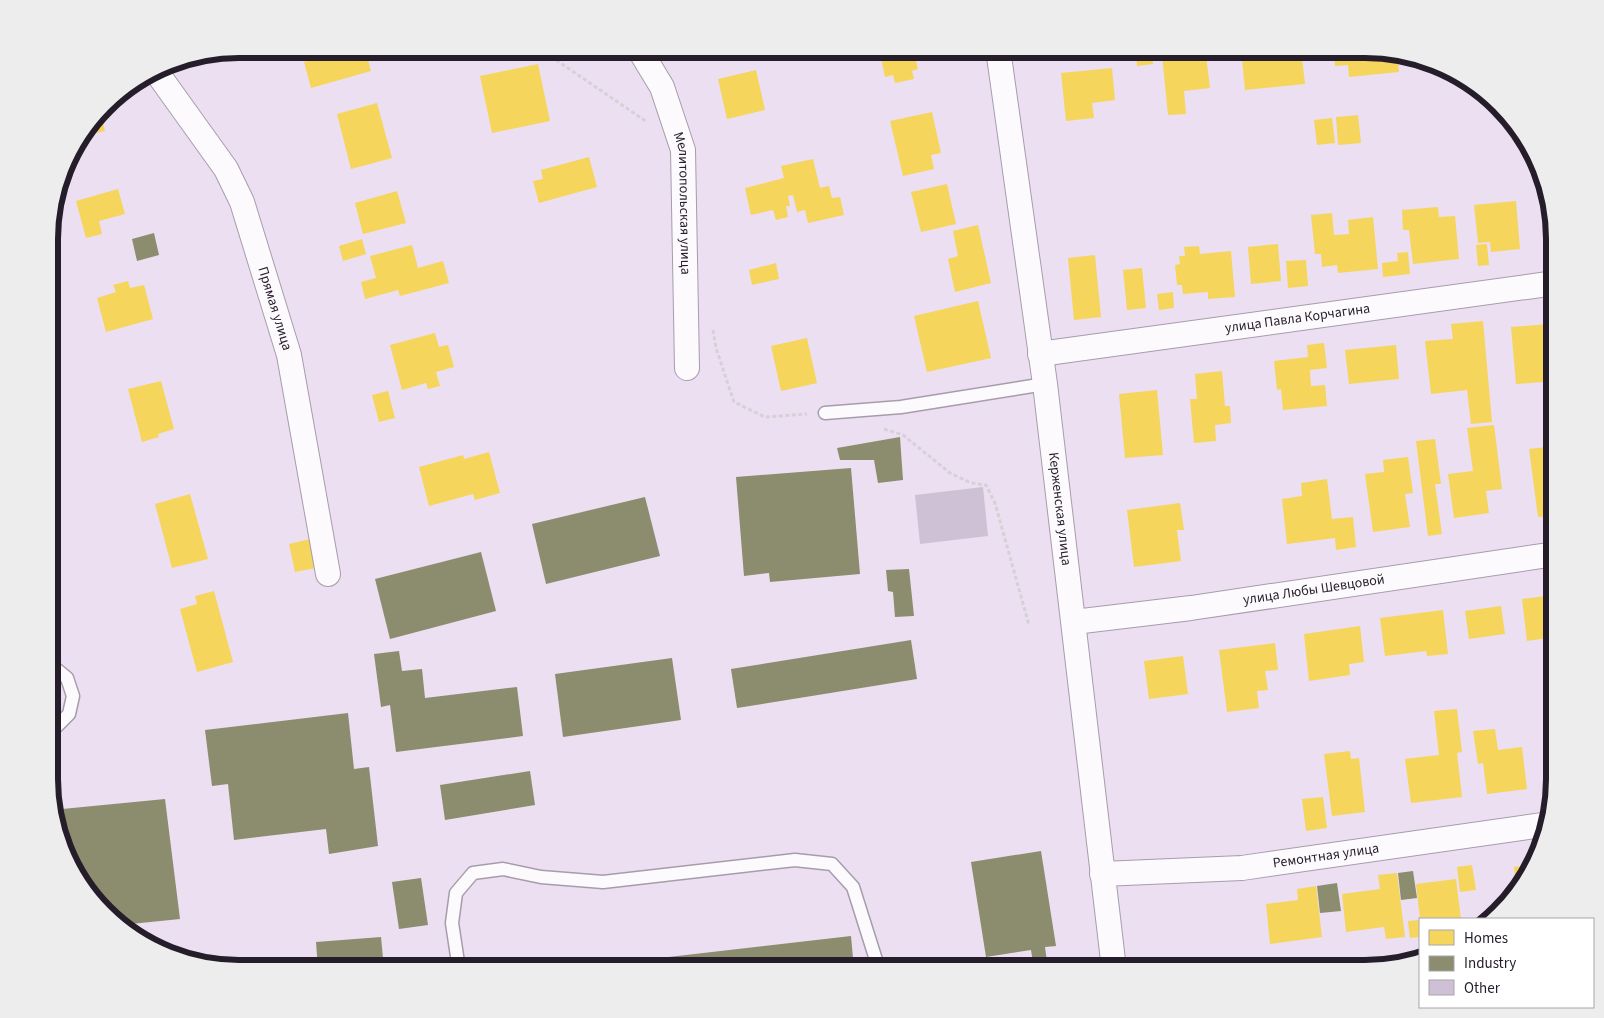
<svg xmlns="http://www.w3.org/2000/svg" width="1604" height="1018" font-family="'Source Sans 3',sans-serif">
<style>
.homes{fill:#f6d55c}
.industry{fill:#8c8c6e}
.building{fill:#cfc1d5}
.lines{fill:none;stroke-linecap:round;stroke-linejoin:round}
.lane-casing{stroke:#a69dab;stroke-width:15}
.street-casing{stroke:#a69dab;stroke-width:26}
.path{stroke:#d5d1d7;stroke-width:3;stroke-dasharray:4 2.5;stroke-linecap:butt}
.lane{stroke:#fcfafd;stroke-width:12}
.street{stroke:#fcfafd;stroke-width:24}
.labels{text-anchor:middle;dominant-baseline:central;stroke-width:5;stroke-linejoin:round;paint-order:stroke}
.street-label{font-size:14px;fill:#251d29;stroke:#fff}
.rim{fill:none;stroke:#251d29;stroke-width:6}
</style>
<rect width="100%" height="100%" fill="#ebdff1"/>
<!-- homes -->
<g class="homes">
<polygon points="320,49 361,49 362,53 366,53 371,71 311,88 304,62 322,57"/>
<polygon points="879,49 913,49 918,69 912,71 914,79 895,83 893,75 885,77"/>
<polygon points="1136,49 1152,49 1153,64 1137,66"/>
<polygon points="1241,49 1258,49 1258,50 1301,49 1305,84 1245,90"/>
<polygon points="1346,49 1366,49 1397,53 1399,72 1349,77 1348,65 1335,66 1334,54 1346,53"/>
<polygon points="1180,53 1181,57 1206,55 1210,88 1184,91 1186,114 1168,115 1162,55"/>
<polygon points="198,57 178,67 175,61"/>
<polygon points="538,64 550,121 492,133 480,76"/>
<polygon points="1112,68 1115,100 1092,103 1094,118 1066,121 1061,73"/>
<polygon points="756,70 765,110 727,119 718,79"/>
<polygon points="377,103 392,158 351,169 337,114"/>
<polygon points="932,112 941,153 931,155 934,169 903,176 890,121"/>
<polygon points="100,113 105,131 87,135 89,143 74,147"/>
<polygon points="1358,115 1361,143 1338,145 1336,117"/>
<polygon points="1332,118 1335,143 1317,145 1314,120"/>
<polygon points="589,157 597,187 539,203 533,181 543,179 541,170"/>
<polygon points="813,159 820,188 829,186 832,198 840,197 844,215 808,223 805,210 797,212 793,195 788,196 790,206 786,206 788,217 776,220 773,210 751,215 745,188 784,178 781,166"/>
<polygon points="947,184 956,224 921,232 911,192"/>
<polygon points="118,189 125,214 99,221 102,234 86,238 76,201"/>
<polygon points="397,191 406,223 363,234 355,203"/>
<polygon points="1516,201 1520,249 1491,252 1490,242 1478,243 1474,205"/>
<polygon points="1438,207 1439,217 1455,216 1459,259 1413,264 1409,230 1403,230 1402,210"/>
<polygon points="1332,213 1334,235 1349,234 1348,220 1373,217 1378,269 1338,273 1337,265 1322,267 1321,254 1315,254 1311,215"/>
<polygon points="1548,223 1554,223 1555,226 1555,252 1551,253"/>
<polygon points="978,225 991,283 955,292 948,259 958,256 953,231"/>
<polygon points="362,239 366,254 343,261 339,246"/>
<polygon points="1278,244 1281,281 1251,284 1248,247"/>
<polygon points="1487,244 1489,265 1478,266 1476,245"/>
<polygon points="412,245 418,268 443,261 449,283 400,296 398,290 365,299 361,282 376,278 370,256"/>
<polygon points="1199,246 1200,254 1231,251 1235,297 1208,299 1208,292 1183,294 1182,285 1177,285 1175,265 1180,264 1179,256 1185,256 1184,247"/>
<polygon points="1408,252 1410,274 1383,277 1382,263 1398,261 1397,253"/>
<polygon points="1095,255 1101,317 1074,320 1068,258"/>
<polygon points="1306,260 1308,286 1288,288 1286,261"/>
<polygon points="776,263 779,279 752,285 749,270"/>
<polygon points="1142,268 1146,308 1127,310 1123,270"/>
<polygon points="128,281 130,288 144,285 153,319 106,332 97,298 116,292 113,285"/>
<polygon points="1173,292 1174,308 1159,310 1157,294"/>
<polygon points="978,301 991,358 927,372 914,316"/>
<polygon points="1483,321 1492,422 1471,424 1467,390 1431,394 1425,341 1453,339 1451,324"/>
<polygon points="1550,324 1555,381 1516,384 1511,327"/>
<polygon points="435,333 439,347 448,345 454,367 436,372 440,386 428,389 426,383 402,390 390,345"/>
<polygon points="807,338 817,383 781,391 771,346"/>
<polygon points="1324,343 1327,368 1310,370 1311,386 1325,385 1327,406 1283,410 1281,389 1277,390 1274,361 1308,357 1307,345"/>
<polygon points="1396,345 1399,379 1349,384 1345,350"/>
<polygon points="1222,371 1225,406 1230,406 1231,423 1215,425 1216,441 1194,443 1190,399 1197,399 1195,374"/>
<polygon points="161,381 174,429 158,434 159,437 142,442 128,389"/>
<polygon points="1157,390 1163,455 1125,458 1119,394"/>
<polygon points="388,391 395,418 379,422 372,395"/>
<polygon points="1494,425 1502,489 1486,491 1489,513 1454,518 1448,474 1473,471 1467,428"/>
<polygon points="1435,439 1441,484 1435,484 1442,534 1428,536 1416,441"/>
<polygon points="1555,446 1555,515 1538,517 1529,449"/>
<polygon points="489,452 500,493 475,500 473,494 429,506 419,467 463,455 464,459"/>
<polygon points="1408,457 1413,493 1405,494 1410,527 1373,532 1365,474 1384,472 1383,460"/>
<polygon points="1327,479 1332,519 1353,517 1356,547 1336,550 1335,538 1287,544 1282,499 1302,496 1301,483"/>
<polygon points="190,494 208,559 172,568 155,504"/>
<polygon points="1180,503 1184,530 1177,530 1181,561 1134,567 1127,510"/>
<polygon points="314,538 321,567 295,572 289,544"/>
<polygon points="214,591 233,662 197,672 180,609 197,604 195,596"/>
<polygon points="1555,595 1555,637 1527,641 1522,599"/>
<polygon points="1501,606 1505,634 1469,639 1465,611"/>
<polygon points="1443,610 1448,654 1427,656 1426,651 1385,656 1380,618"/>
<polygon points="1360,626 1364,662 1349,664 1350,675 1309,681 1304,634"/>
<polygon points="1275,643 1278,670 1265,671 1268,690 1257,691 1259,708 1227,712 1219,650"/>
<polygon points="1183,656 1188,694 1149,699 1144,661"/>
<polygon points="1457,709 1462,752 1457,753 1462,797 1411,803 1405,759 1439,755 1434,711"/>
<polygon points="1495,729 1498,750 1522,747 1527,789 1487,794 1483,763 1478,764 1473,731"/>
<polygon points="1350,751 1351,759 1359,758 1365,812 1332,816 1324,754"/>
<polygon points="1323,797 1327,828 1306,831 1302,799"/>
<polygon points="1472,865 1476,890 1460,892 1457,867"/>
<polygon points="1533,865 1523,885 1517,891 1514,867"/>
<polygon points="1397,873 1405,937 1386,939 1384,927 1346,932 1342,894 1380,889 1378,875"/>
<polygon points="1456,879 1461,919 1420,919 1416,884"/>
<polygon points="1316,886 1322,937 1270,944 1266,904 1298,900 1297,889"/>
<polygon points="1420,920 1420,937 1410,938 1408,921"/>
</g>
<!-- industry -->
<g class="industry">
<polygon points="154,233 159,255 137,261 132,239"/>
<polygon points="900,437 903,480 878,483 874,460 840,460 837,448"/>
<polygon points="851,468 860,574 770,582 769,573 744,576 736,477"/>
<polygon points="645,497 660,556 546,584 532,524"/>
<polygon points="481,552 496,611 390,639 375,579"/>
<polygon points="909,569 914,616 895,617 893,592 888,591 886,570"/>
<polygon points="911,640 917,679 737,708 731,669"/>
<polygon points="399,651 402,671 422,669 425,698 517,687 523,736 396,752 390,705 381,707 374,654"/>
<polygon points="672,658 681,720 563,737 555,674"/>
<polygon points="348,713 354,769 369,767 378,846 329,854 326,829 234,840 228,784 212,786 205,730"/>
<polygon points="1555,768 1555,792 1553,799 1549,800 1545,770"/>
<polygon points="530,771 535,805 445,820 440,785"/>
<polygon points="165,799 180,919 121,925 74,875 52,810"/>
<polygon points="1041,851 1056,946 1045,947 1048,969 1034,969 1031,950 986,957 971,862"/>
<polygon points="1413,871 1417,898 1401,900 1398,873"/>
<polygon points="421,878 428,925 399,929 392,882"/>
<polygon points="1337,883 1341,911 1320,913 1317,886"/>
<polygon points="851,936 854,969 573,969 573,968"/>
<polygon points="381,937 384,969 318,969 316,942"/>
</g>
<!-- building -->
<polygon class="building" points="983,487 988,536 920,544 915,495"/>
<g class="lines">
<!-- lane casing -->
<g class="lane-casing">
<g id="lane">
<polyline points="825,413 901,407 1045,384"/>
<polyline points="50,664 67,678 73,696 69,714 50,733"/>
<polyline points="459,969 452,923 456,893 473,873 503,869 541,877 603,882 795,860 832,864 853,887 877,963 877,969"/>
</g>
</g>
<!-- street casing -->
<g class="street-casing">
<g id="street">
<path id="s1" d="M 639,49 L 662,87 L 683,150 L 687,368"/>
<path id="s2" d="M 998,49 L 1045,384 L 1114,969"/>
<path id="s3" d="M 155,70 L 226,169 L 242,202 L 289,355 L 328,574"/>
<path id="s4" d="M 1040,354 L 1555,283"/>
<path id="s5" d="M 1074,622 L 1191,608 L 1555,554"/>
<path id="s6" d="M 1102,874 L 1242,868 L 1549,824"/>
</g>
</g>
<!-- path -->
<g class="path">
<polyline points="540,49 647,122"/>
<polyline points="713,330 716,348 734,402 765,417 807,414"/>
<polyline points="884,429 903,435 950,473 971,483 986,485 995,503 1029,625"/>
</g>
<!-- lane -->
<use href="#lane" class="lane"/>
<!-- street -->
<use href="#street" class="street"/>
</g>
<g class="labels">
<!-- street labels -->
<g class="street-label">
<text stroke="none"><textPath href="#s1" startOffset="164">Мелитопольская улица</textPath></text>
<text stroke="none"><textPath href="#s3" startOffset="270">Прямая улица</textPath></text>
<text stroke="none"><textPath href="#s4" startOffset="260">улица Павла Корчагина</textPath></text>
<text stroke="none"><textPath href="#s2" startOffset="464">Керженская улица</textPath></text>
<text stroke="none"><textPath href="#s5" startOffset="242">улица Любы Шевцовой</textPath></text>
<text stroke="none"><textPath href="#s6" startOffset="225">Ремонтная улица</textPath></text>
</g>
</g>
<!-- crop -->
<path d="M0 0H1604V1018H0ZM239 58H1365A181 181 0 0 1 1546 239V779A181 181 0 0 1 1365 960H239A181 181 0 0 1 58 779V239A181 181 0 0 1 239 58Z" fill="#eeedee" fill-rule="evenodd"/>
<path class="rim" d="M239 58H1365A181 181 0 0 1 1546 239V779A181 181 0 0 1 1365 960H239A181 181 0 0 1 58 779V239A181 181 0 0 1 239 58Z"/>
<!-- legend -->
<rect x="1419" y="918" width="175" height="90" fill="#ffffff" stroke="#a8a5a9"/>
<rect x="1429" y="930" width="25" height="15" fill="#f6d55c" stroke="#a8a5a9"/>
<text x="1464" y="943" font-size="15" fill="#251d29">Homes</text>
<rect x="1429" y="956" width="25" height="15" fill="#8c8c6e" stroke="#a8a5a9"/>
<text x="1464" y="968" font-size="15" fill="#251d29">Industry</text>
<rect x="1429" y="980" width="25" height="15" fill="#cfc1d5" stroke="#a8a5a9"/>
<text x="1464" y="993" font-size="15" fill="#251d29">Other</text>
</svg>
